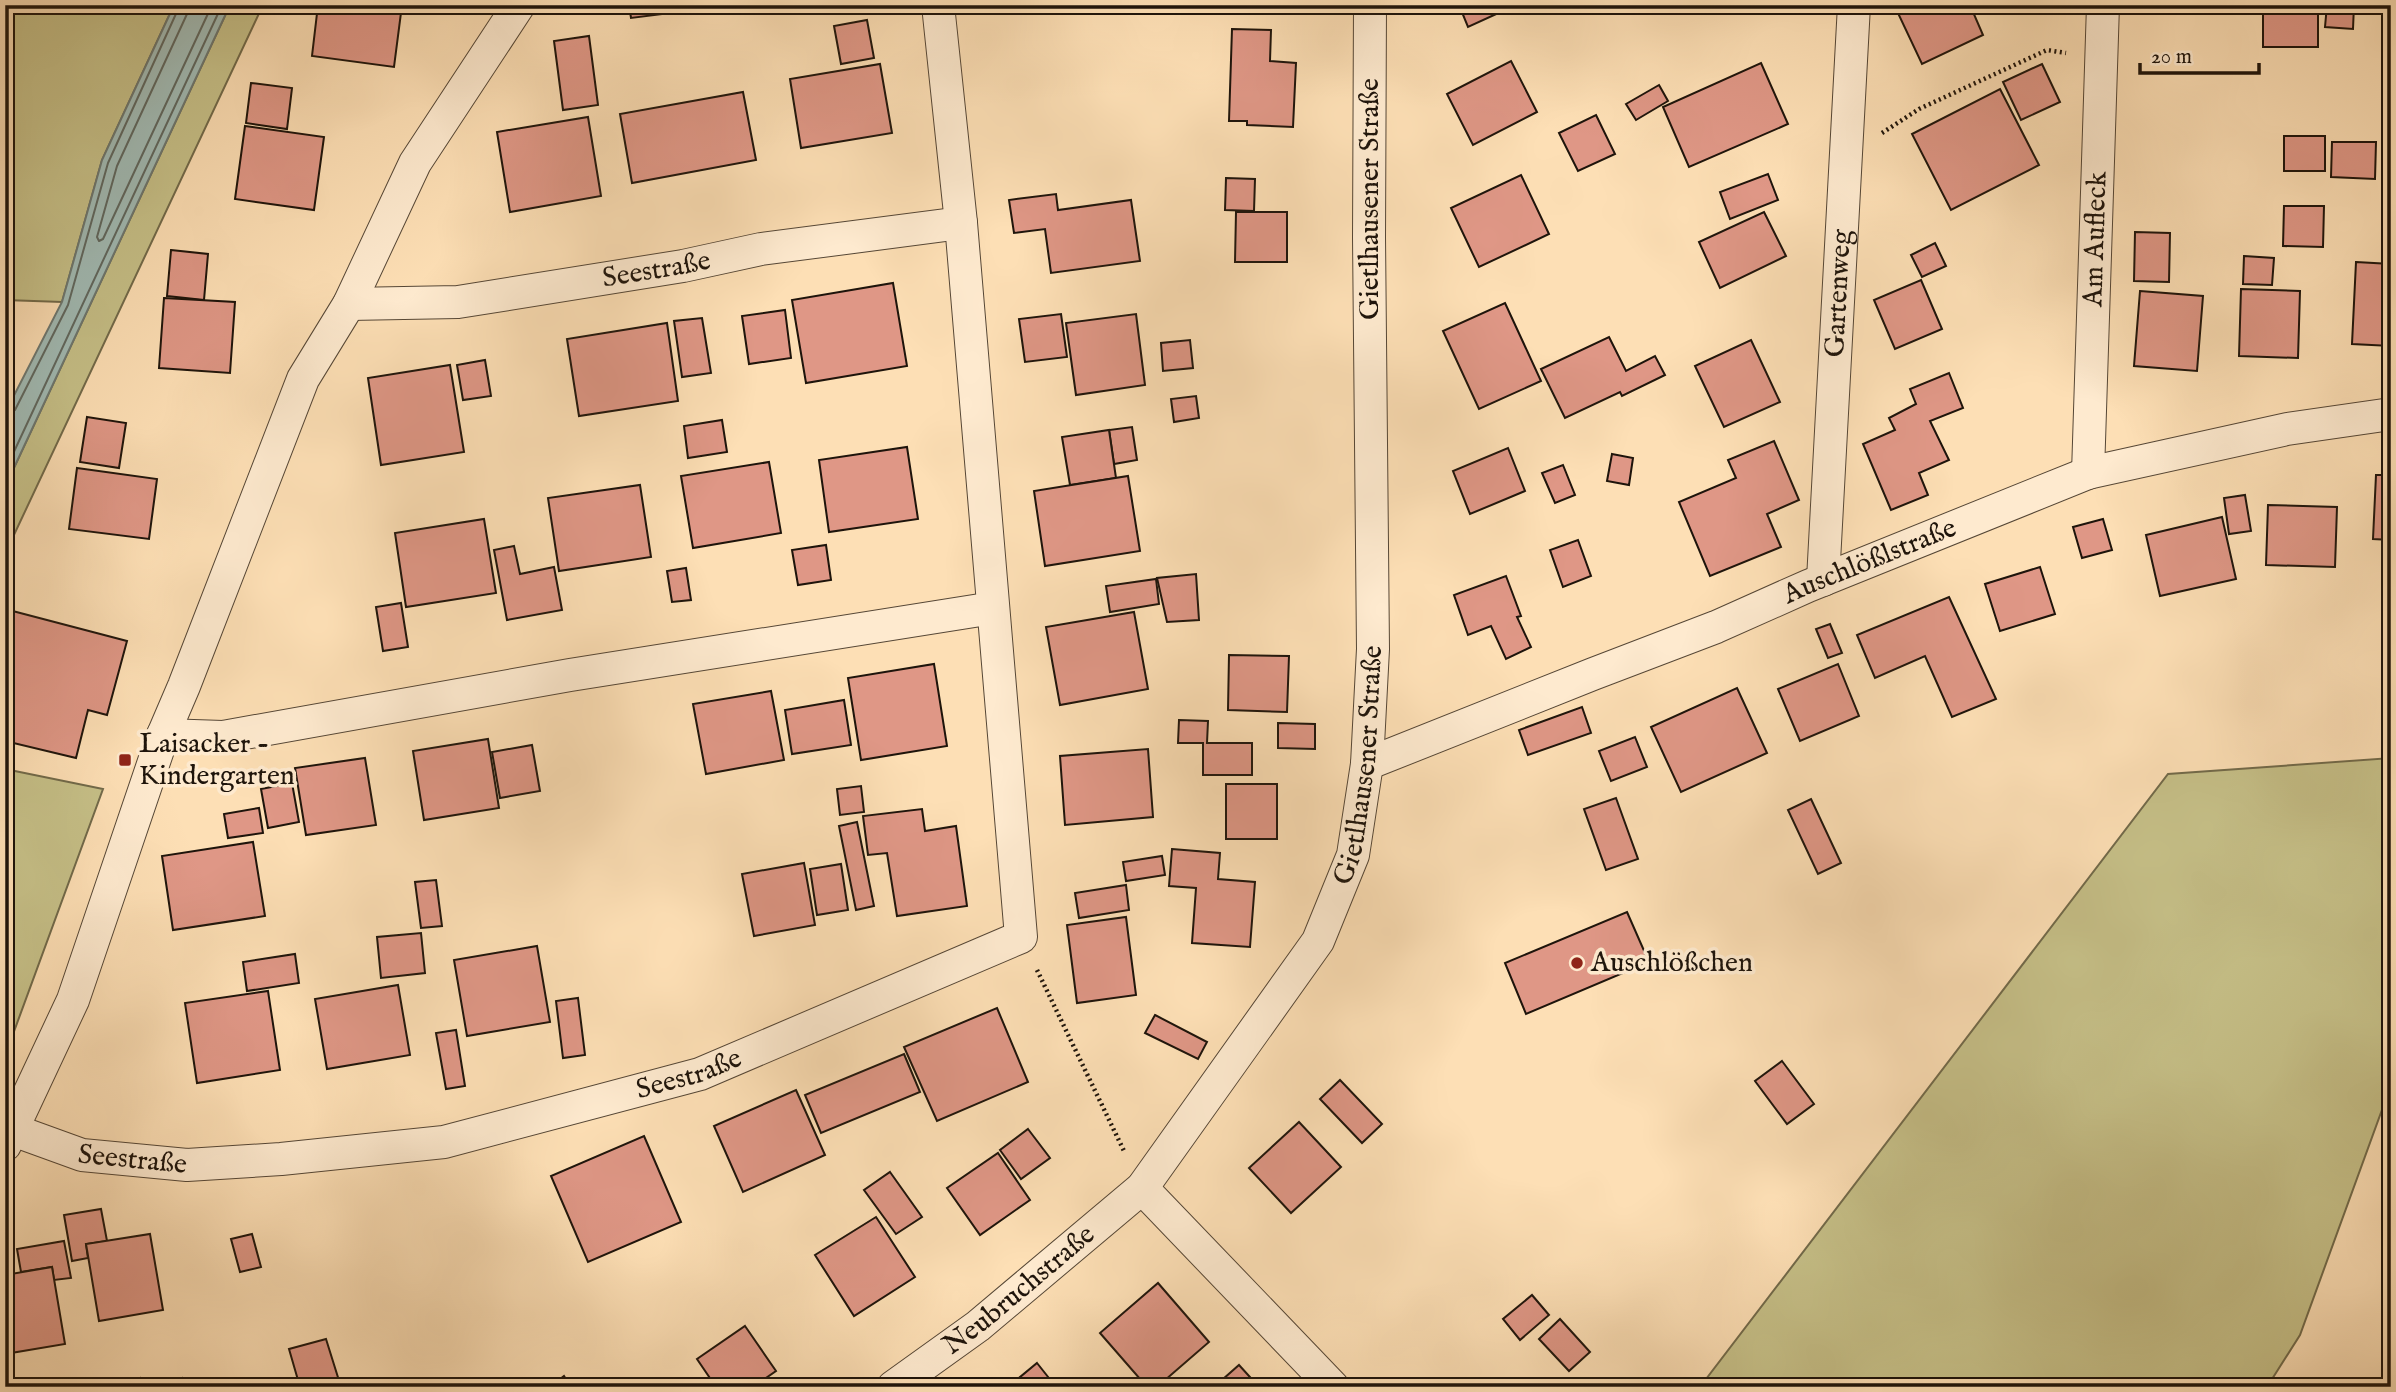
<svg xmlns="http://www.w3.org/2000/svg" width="2396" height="1392" font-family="'IM FELL English',serif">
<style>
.green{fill:#c6c088;stroke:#726a4a;stroke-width:2}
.water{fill:#a1bbb5;stroke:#6d7871;stroke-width:2}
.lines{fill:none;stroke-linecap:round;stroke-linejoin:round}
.shore{stroke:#606860;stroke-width:2}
.building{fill:#df9786;stroke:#1e140b;stroke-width:2}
.minor-casing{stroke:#564736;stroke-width:34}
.path{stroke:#1e140b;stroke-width:4.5;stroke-dasharray:2 3.5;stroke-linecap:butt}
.minor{stroke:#feeacf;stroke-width:32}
.poi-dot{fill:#8f2418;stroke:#feeacf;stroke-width:2.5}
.labels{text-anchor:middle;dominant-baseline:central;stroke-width:7;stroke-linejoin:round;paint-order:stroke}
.street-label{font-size:28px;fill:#1e140b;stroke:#feeacf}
.poi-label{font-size:28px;fill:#1e140b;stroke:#feeacf;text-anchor:start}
</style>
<rect width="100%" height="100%" fill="#fddfb5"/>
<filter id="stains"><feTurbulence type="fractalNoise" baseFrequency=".00286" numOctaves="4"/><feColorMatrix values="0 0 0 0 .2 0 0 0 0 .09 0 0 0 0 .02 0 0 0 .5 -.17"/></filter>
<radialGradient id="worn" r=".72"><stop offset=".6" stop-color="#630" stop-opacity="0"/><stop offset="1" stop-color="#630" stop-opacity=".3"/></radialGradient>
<!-- green -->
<g class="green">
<polygon points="5,5 174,5 102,160 62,302 5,300"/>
<polygon points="230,5 263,5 5,554 5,487"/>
<polygon points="2391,758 2391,1085 2300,1335 2267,1387 1700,1387 2168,774"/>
<polygon points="5,769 103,789 5,1056"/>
</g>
<!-- water -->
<polygon class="water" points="174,5 230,5 5,487 5,413 62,302 102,160"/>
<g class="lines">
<!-- shore -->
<g class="shore">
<polyline points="189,5 187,14 117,166 97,237 99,241 103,239 212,5"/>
<polyline points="5,414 15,410 68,305 108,163 180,5"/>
<polyline points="5,471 222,5"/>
</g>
</g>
<!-- building -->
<g class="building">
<polygon points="318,5 402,5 394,67 312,56"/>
<polygon points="629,5 710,5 711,8 631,18"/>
<polygon points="1459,5 1516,5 1468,27"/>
<polygon points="1909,5 1970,5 1983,35 1922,64 1897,11"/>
<rect x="2263" y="5" width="55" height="42"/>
<polygon points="2327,5 2354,5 2353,29 2325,27"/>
<polygon points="867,20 874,58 841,64 834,26"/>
<polygon points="1232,29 1271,30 1270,61 1296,63 1293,127 1247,125 1247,121 1229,121"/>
<polygon points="589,36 598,105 563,110 554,41"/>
<polygon points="1511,61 1537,112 1473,145 1447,94"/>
<polygon points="1761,63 1788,124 1689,167 1663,107"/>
<polygon points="880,64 892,133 801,148 790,79"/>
<polygon points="2042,64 2060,102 2021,120 2003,82"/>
<polygon points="251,83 292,88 287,129 246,123"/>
<polygon points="1659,85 1668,101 1636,120 1626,104"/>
<polygon points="2000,89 2039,165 1951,210 1912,134"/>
<polygon points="743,92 756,160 632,183 620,114"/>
<polygon points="1596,115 1615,154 1578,171 1559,133"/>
<polygon points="588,117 601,196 510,212 497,132"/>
<polygon points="245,126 324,137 314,210 235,199"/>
<rect x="2284" y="136" width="41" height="35"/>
<polygon points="2332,142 2376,142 2375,179 2331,177"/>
<polygon points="1768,174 1778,200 1730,219 1720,192"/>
<polygon points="1521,175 1549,234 1479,267 1451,208"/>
<polygon points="1226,178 1255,179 1254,211 1225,210"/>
<polygon points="1056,194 1058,210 1131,200 1140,261 1051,273 1045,229 1014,233 1009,200"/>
<polygon points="2284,206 2324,206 2323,247 2283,246"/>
<polygon points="1236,212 1287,212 1287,262 1235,262"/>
<polygon points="1764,212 1786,256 1720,288 1699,242"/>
<polygon points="2135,232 2170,233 2169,282 2134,281"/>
<polygon points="1935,243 1946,266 1922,277 1911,255"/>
<polygon points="171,250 208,254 204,300 167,296"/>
<polygon points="2244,256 2274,258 2272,285 2243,284"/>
<polygon points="2356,262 2391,264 2391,346 2352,344"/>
<polygon points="1921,280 1942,329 1895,349 1874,300"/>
<polygon points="893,283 907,366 806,383 792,300"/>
<polygon points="2241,289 2300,291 2298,358 2239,356"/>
<polygon points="2140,291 2203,296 2197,371 2134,366"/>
<polygon points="164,298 235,302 230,373 159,368"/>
<polygon points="1505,303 1541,381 1479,409 1443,331"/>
<polygon points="785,310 791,358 749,364 742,316"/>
<polygon points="1061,314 1067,357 1025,362 1019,319"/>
<polygon points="1136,314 1145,385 1076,395 1066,323"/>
<polygon points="702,318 711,373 682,377 674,321"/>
<polygon points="667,323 678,401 579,416 567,339"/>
<polygon points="1609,337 1626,371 1655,356 1665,375 1622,396 1620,392 1565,418 1541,369"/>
<polygon points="1190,340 1193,368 1163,371 1161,343"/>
<polygon points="1751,340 1780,402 1724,427 1695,366"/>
<polygon points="485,360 491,396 463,400 457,365"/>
<polygon points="450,365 464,452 381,465 368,378"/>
<polygon points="1949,373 1963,408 1930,421 1949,460 1919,473 1928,495 1891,510 1863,444 1895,430 1889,418 1916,404 1910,389"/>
<polygon points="1196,396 1199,418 1174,422 1171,399"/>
<polygon points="87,417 126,423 119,468 80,462"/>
<polygon points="722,420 727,452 688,458 684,426"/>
<polygon points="1132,427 1137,460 1114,464 1109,430"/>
<polygon points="1109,430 1116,478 1070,485 1062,437"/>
<polygon points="1774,441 1799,500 1767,514 1781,547 1710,576 1679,502 1736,478 1728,460"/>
<polygon points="907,447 918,519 829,532 819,460"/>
<polygon points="1508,448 1525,491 1470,514 1453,471"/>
<polygon points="1612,454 1633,458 1629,485 1607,481"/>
<polygon points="769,462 781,533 693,548 681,476"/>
<polygon points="1563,465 1575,495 1555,503 1542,473"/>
<polygon points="77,468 157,479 149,539 69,529"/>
<polygon points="2376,475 2391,475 2391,540 2373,539"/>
<polygon points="1128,476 1140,551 1045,566 1034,491"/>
<polygon points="640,485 651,557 559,571 548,498"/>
<polygon points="2245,495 2251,531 2229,534 2224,498"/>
<polygon points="2268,505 2337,507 2335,567 2266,565"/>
<polygon points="2222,517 2236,579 2160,596 2146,535"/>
<polygon points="484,519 496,593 406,607 395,533"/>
<polygon points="2103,519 2112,550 2082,558 2073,527"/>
<polygon points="1578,540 1591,576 1563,587 1550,550"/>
<polygon points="826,545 831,580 798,585 792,550"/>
<polygon points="514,546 520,574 554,567 562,610 507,620 494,550"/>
<polygon points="2040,567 2055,614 2000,631 1985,584"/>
<polygon points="686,568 691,600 672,602 667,571"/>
<polygon points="1196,574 1199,620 1167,622 1157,578"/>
<polygon points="1506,576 1521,616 1517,617 1531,647 1506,659 1491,626 1468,635 1454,595"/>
<polygon points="1156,579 1159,604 1110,612 1106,586"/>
<polygon points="1949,597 1996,699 1952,717 1925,656 1875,678 1857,635"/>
<polygon points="401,603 408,647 383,651 376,607"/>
<polygon points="5,609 127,641 107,715 88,710 76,758 5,741"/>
<polygon points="1134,612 1148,689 1060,705 1046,627"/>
<polygon points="1830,624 1842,653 1828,658 1816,629"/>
<polygon points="1229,655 1289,656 1287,712 1228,710"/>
<polygon points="934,664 947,746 861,760 848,678"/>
<polygon points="1838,664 1859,716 1800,741 1778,689"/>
<polygon points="1737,688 1767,753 1681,792 1651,727"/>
<polygon points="771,691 784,760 706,774 693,704"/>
<polygon points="844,700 851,745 792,754 785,710"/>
<polygon points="1582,707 1591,733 1528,755 1519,730"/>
<polygon points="1179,720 1208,721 1207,743 1252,743 1252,775 1203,775 1203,743 1178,743"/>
<polygon points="1278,723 1315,724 1315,749 1278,748"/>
<polygon points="1635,737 1647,767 1611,781 1599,751"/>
<polygon points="488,739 499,808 424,820 413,751"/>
<polygon points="532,745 540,791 500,798 492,752"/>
<polygon points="1148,749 1153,817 1065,825 1060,756"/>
<polygon points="365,758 376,825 306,835 295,768"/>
<polygon points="292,783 299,822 268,828 261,789"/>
<rect x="1226" y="784" width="51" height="55"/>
<polygon points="861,786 864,812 840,815 837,789"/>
<polygon points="1616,798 1638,859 1606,870 1584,809"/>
<polygon points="1811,799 1841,863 1818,874 1788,810"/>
<polygon points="259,808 263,833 228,838 224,814"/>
<polygon points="922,809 925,831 956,826 967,906 897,916 887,853 868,855 863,816"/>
<polygon points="857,822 874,906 856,910 839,826"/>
<polygon points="253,842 265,916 173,930 162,856"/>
<polygon points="1172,849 1220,853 1218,879 1255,882 1250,947 1192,943 1196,888 1169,886"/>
<polygon points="1162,856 1165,875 1126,881 1123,862"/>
<polygon points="804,863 815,925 754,936 742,874"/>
<polygon points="841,864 848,910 817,915 810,869"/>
<polygon points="436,880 442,926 421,928 415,882"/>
<polygon points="1126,885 1129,910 1079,918 1075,893"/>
<polygon points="1627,912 1649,962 1526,1014 1505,963"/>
<polygon points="1126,917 1136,995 1077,1003 1067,925"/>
<polygon points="421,933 425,973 381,978 377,937"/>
<polygon points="537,946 550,1022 467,1036 454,960"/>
<polygon points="295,954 299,983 247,991 243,962"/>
<polygon points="398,985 410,1055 327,1069 315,999"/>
<polygon points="268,991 280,1070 197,1083 185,1003"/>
<polygon points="578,998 585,1055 563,1058 556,1001"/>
<polygon points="997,1008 1028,1082 937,1121 904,1047"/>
<polygon points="1155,1015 1207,1042 1198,1059 1145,1033"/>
<polygon points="456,1030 465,1086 446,1089 436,1033"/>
<polygon points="904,1054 920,1092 821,1133 805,1095"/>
<polygon points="1782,1061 1814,1104 1787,1124 1755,1081"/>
<polygon points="1340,1080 1382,1124 1362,1143 1320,1099"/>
<polygon points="796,1090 825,1155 743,1192 714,1126"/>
<polygon points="1299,1122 1341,1167 1291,1213 1249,1168"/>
<polygon points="1028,1129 1050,1158 1021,1179 1000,1150"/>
<polygon points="644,1136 681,1222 588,1262 551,1176"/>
<polygon points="998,1153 1030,1200 980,1235 947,1188"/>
<polygon points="890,1172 922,1217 896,1234 864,1190"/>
<polygon points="101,1209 107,1241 86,1244 88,1258 72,1261 64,1215"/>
<polygon points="876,1217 915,1277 854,1316 815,1255"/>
<polygon points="150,1234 163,1310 99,1321 86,1244"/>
<polygon points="252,1234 261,1267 240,1272 231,1239"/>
<polygon points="64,1241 71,1278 54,1280 52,1267 21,1272 17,1249"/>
<polygon points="52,1267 65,1344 5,1354 5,1275"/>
<polygon points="1158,1283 1209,1342 1157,1387 1147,1387 1100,1333"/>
<polygon points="1532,1295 1549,1315 1520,1340 1503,1319"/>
<polygon points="1560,1319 1590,1352 1569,1371 1539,1339"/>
<polygon points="745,1326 776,1371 753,1387 716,1387 697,1359"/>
<polygon points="326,1339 341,1387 300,1387 289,1349"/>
<polygon points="1037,1363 1056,1387 1008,1387"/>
<polygon points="1239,1365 1259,1387 1214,1387"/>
<polygon points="564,1376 571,1387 550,1387"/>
<polygon points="140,1378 141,1386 182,1378 184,1387 99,1387"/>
</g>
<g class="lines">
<!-- minor casing -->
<g class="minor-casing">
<g id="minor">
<path id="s1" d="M 349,304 L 458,302 L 683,266 L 761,249 L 961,223"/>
<path id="s2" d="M 2088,473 L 2103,5"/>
<path id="s3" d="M 1823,580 L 1854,5"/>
<polyline points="163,735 223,737 570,675 993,608"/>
<path id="s4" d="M 1367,764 L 1593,674 L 1716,627 L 1808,586 L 2088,473 L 2287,429 L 2391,414"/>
<path id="s5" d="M 13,1130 L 82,1155 L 187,1165 L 281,1159 L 444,1142 L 700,1074 L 1021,937 L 961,223 L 938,5"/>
<polyline points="5,1145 73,1000 163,735 184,686 303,379 349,304 415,163 519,5"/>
<polyline points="1142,1188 1333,1387"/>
<path id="s6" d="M 893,1387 L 978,1326 L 1142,1188 L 1318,941 L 1353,855 L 1367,764 L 1373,649 L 1369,237 L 1370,5"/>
</g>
</g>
<!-- path -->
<g class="path">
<polyline points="1882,133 1919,109 2047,50 2066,53"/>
<polyline points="1037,970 1124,1151"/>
</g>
<!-- minor -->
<use href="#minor" class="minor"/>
</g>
<!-- markers -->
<g class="poi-dot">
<rect x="118" y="753" width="14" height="14" rx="3.5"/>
<circle cx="1577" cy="963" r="7"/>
</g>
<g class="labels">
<!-- street labels -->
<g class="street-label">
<text transform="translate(1370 199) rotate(-90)">Gietlhausener Straße</text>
<text stroke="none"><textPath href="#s2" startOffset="234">Am Aufleck</textPath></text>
<text stroke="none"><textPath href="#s1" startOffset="310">Seestraße</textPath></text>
<text stroke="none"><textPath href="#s3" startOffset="287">Gartenweg</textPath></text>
<text stroke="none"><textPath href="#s4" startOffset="542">Auschlößlstraße</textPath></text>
<text stroke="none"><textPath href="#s6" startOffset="805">Gietlhausener Straße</textPath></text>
<text stroke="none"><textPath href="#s5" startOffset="691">Seestraße</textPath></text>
<text stroke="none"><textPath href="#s5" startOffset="124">Seestraße</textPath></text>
<text stroke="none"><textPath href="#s6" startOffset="159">Neubruchstraße</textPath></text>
</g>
<!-- poi labels -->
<g class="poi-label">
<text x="139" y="744">Laisacker -<tspan x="139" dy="32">Kindergarten</tspan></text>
<text x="1591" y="963">Auschlößchen</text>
</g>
</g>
<!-- margin -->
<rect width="2396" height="1392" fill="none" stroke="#fddfb5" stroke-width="28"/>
<rect x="7" y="7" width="2382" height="1378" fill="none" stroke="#1e140b" stroke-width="3.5"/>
<rect x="14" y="14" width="2368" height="1364" fill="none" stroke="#1e140b" stroke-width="2"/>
<!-- scale -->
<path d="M2140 63v10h119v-10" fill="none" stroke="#1e140b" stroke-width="3.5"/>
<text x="2151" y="63" font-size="21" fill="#1e140b" stroke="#feeacf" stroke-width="5" paint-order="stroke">20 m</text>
<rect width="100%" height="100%" filter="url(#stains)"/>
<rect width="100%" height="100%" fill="url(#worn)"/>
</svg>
